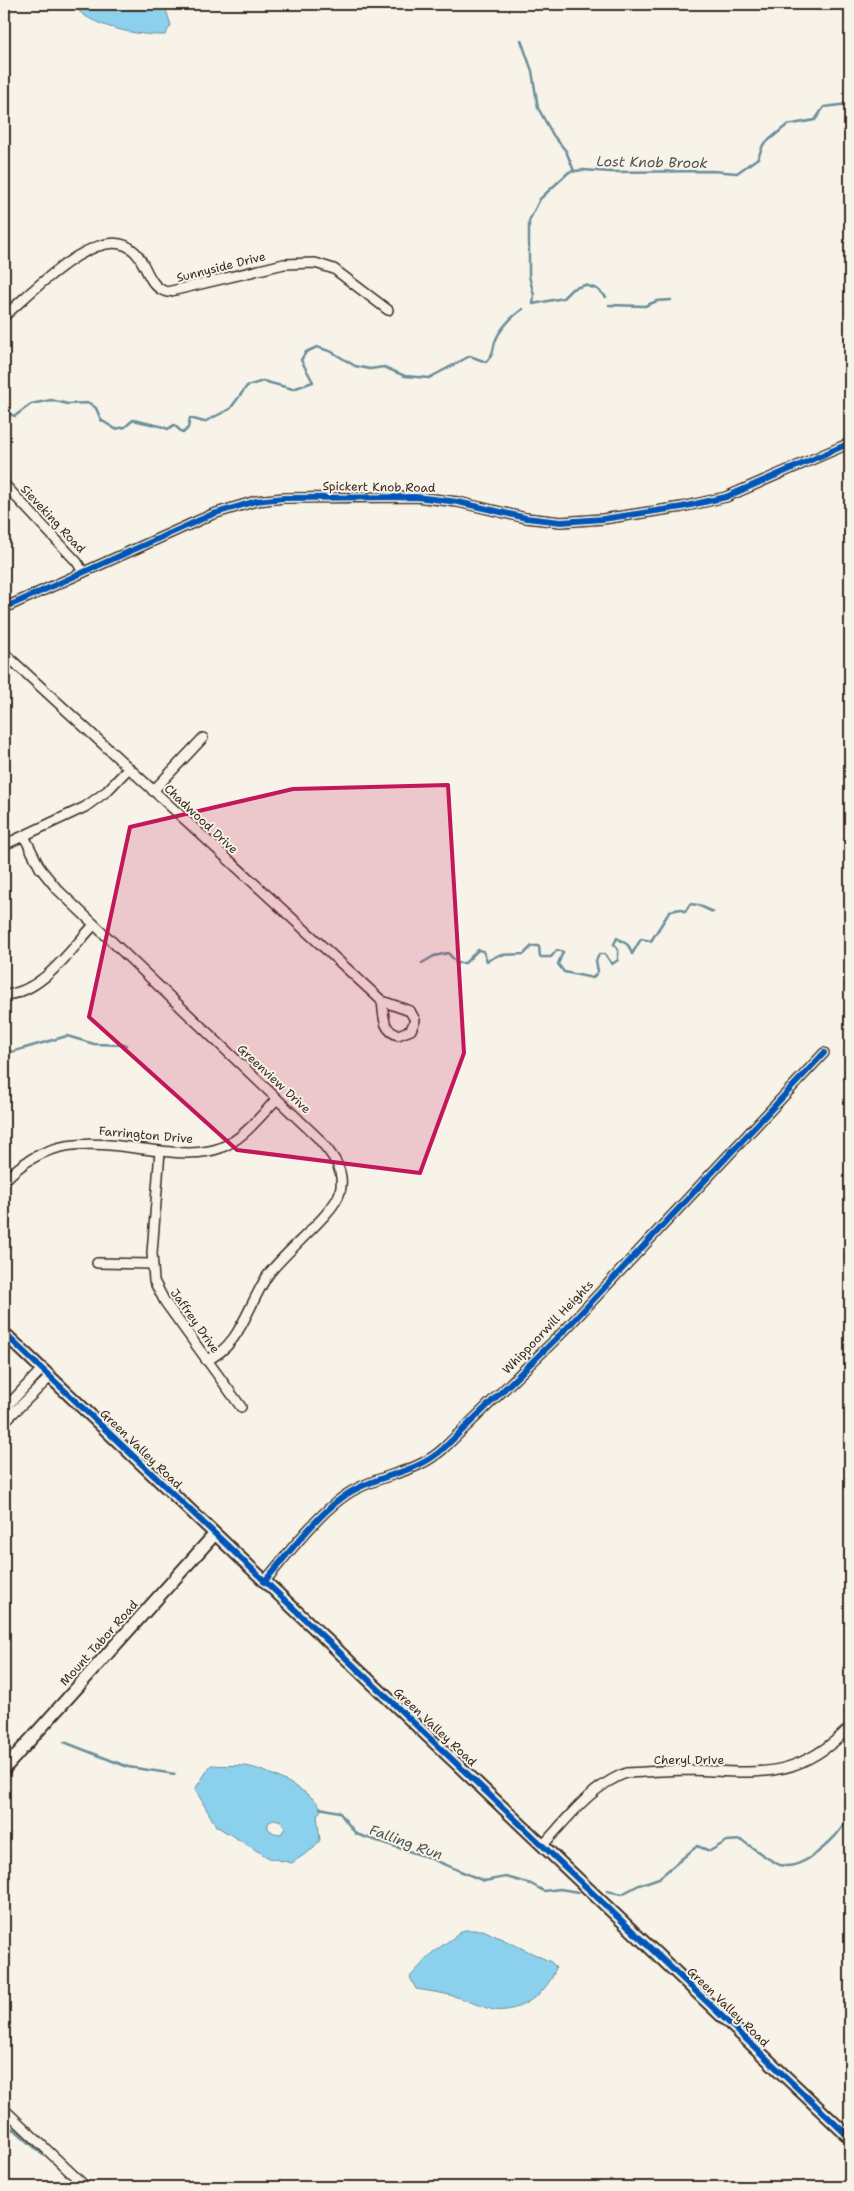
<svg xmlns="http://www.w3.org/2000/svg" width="854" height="2191" font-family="'Shantell Sans',sans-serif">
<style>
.water{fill:#8bd1ed;stroke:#6b8e9a;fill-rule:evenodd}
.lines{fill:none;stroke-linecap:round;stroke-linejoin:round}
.stream{stroke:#6b8e9a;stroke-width:2.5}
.minor-casing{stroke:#3b2a1e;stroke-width:12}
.tertiary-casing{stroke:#3b2a1e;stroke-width:15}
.minor{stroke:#f7f3e8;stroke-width:9}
.tertiary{stroke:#f7f3e8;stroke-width:11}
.cycleway-casing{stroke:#f7f3e8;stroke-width:9}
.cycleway{stroke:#0057b8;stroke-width:6}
.marked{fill:#c2185b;fill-opacity:0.2;stroke:#c2185b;stroke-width:4;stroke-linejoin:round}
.labels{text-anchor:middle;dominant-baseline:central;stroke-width:4;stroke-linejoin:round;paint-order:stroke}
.street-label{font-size:12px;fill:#3b2a1e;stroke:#f7f3e8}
.water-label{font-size:14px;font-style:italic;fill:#4f5452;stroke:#f7f3e8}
</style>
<rect width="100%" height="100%" fill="#f7f3e8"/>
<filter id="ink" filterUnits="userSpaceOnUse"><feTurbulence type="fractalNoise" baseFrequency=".02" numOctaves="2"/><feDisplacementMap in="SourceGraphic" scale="10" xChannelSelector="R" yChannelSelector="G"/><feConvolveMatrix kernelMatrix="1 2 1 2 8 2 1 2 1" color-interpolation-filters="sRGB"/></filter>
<g filter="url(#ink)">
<!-- water -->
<g class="water">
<path d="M 73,4 L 172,4 L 166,10 L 171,25 L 165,35 C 140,36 87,27 73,4 Z"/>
<path d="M 211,1765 C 222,1766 234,1765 245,1766 C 264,1768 313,1792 322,1809 L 317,1815 L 320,1840 L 314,1848 L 292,1863 L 269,1858 L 216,1826 L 195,1789 ZM 275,1819 L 281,1821 L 285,1828 L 281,1834 L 274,1833 L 268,1829 L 268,1823 Z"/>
<path d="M 464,1930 L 483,1930 L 551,1962 L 556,1967 C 550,1991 520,2014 494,2010 C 481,2007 467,2000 454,1996 C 442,1993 428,1991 416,1989 L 410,1977 L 432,1953 Z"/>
</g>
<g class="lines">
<!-- stream -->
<g class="stream">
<polyline points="521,40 532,71 538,108 553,135 566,151 574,171"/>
<polyline points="850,84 847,89 850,93"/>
<polyline points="606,297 597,289 585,285 572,289 563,298 533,304 534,295 529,276 529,221 540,199 569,172 583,170 611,172 712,171 737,173 758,158 763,145 787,125 815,120 824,107 848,104 850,98"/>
<polyline points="609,305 645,306 657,301 671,300"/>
<path d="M 4,412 L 15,416 L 31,404 L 51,400 L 68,404 L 89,403 L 96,408 L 101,420 L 115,429 L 125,427 L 133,420 L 160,426 L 168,429 L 174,425 L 183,433 L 188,428 L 190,418 L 204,422 L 230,409 L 247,386 L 263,381 L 293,389 L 313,382 L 301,360 L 306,352 L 317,347 L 332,352 L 355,366 L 370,369 L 384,367 L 405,376 L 429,378 L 470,356 L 486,362 C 494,353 492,353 495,342 C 499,330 512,316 523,309"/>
<polyline points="422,963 434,956 448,953 457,963 465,963 478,950 483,951 487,961 499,955 524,954 532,946 539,946 540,957 551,957 557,950 563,952 558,964 564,972 593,978 598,971 596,961 599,954 605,954 612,964 618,960 618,950 614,944 617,938 628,945 632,954 641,939 651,941 670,911 681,909 685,912 690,904 698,905 713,912"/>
<polyline points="4,1054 67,1036 94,1044 126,1045"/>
<polyline points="4,1716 9,1716"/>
<polyline points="64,1742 128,1767 175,1774"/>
<polyline points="320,1808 339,1812 356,1834 427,1857 484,1881 506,1877 531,1884 544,1891 560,1889 578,1892"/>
<path d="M 607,1891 L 622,1894 L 639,1885 L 659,1878 L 697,1846 L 710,1851 L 727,1841 L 741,1840 C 751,1846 769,1861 780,1865 C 801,1872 837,1839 845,1822 L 850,1820"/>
<polyline points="4,2137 13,2128 43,2155"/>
</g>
<!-- minor casing -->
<g class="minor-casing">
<g id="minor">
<path d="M 4,316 C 28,297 101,217 135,252 C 147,264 148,287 167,292 L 284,264 L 315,263 L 334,269 L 388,310"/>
<polyline points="4,484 77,562 83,572"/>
<polyline points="4,608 213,514 256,501 284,498 416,497 458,502 526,518 561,522 603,519 682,507 726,497 850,443"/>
<polyline points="4,653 382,1001"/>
<polyline points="153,791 203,738"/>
<path d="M 24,836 L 40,868 L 57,889 L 318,1138 C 331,1153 346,1170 340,1192 C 334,1214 284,1252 268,1275 C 249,1302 240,1348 206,1360"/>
<polyline points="4,845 85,807 107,791 128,769"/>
<path d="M 4,995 C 42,993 70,950 94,925"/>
<path d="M 382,1001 L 410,1011 L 415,1020 L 411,1030 L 398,1035 C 382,1030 384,1015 382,1001 Z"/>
<polyline points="160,1151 152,1253 154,1281 165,1302 241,1407"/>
<path d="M 4,1181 C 52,1131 98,1144 160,1151 C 179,1153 201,1155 220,1148 C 244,1139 259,1117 277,1099"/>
<polyline points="97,1263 152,1264"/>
<polyline points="4,1417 10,1403 41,1370"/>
<polyline points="4,1422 49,1378"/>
<path d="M 264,1582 C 288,1554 324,1505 356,1489 C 387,1473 416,1473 443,1449 L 565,1330 L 824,1053"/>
<path d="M 543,1845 C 568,1818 591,1786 626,1773 C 648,1772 670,1770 691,1770 C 760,1773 798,1780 850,1727"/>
<polyline points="4,2109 86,2187"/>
</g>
</g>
<!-- tertiary casing -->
<g class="tertiary-casing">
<g id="tertiary">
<polyline points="4,1333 850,2138"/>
<polyline points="4,1769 214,1535"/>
</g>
</g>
<!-- minor -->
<use href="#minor" class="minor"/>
<!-- tertiary -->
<use href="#tertiary" class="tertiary"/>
<!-- cycleway casing -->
<g class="cycleway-casing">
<g id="cycleway">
<polyline points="4,608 213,514 256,501 284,498 416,497 458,502 526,518 561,522 603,519 682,507 726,497 850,443"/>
<polyline points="4,1333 850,2138"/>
<path d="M 264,1582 C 288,1554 324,1505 356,1489 C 387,1473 416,1473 443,1449 L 565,1330 L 824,1053"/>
</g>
</g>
<!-- cycleway -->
<use href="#cycleway" class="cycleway"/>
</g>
</g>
<!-- marked area -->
<path class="marked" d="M 448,785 L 464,1053 L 420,1173 L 237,1150 L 89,1017 L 130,827 L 293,789 Z"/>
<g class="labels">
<!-- street labels -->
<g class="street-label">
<text transform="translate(221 267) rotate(-14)">Sunnyside Drive</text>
<text transform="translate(379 487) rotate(1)">Spickert Knob Road</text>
<text transform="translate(53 519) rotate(47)">Sieveking Road</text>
<text transform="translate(201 819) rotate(43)">Chadwood Drive</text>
<text transform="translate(274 1079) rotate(43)">Greenview Drive</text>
<text transform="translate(146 1135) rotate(5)">Farrington Drive</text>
<text transform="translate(195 1321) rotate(55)">Jaffrey Drive</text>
<text transform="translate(548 1327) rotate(-46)">Whippoorwill Heights</text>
<text transform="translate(141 1449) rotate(44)">Green Valley Road</text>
<text transform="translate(99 1643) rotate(-48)">Mount Tabor Road</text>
<text transform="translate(435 1727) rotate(43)">Green Valley Road</text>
<text x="689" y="1760">Cheryl Drive</text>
<text transform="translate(728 2007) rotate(44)">Green Valley Road</text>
</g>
<!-- water labels -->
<g class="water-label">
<text transform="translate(652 162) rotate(1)">Lost Knob Brook</text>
<text transform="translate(406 1842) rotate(20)">Falling Run</text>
</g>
</g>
<!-- margin -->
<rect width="854" height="2191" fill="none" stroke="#f7f3e8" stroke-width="20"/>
<rect x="10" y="10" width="834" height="2171" fill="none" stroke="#3b2a1e" stroke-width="2" filter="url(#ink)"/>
</svg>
